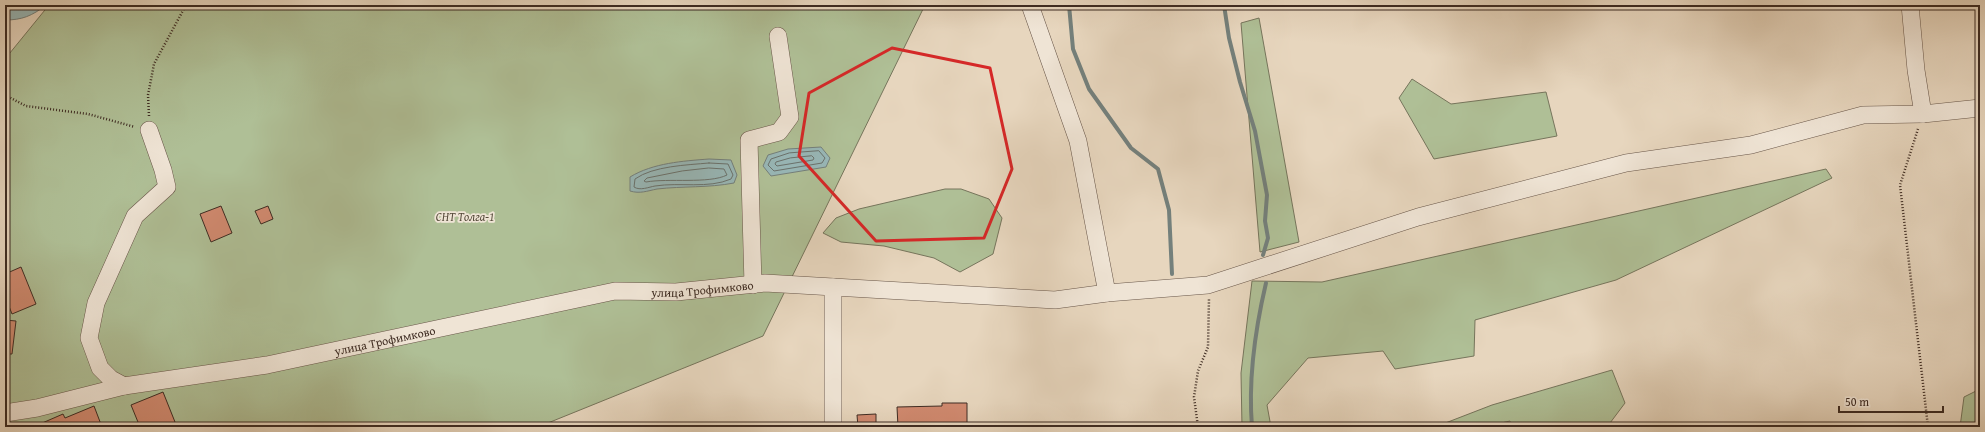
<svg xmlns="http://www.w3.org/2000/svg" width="1985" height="432" font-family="'Gentium Book Plus',serif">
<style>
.green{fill:#afbf96;stroke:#76755c}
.water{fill:#98b8b8;stroke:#74807c}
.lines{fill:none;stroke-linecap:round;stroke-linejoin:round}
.shore{stroke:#6a726d;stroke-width:1}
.stream{stroke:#74807c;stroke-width:4}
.building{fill:#d18a70;stroke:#3d2b22}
.minor-casing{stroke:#685649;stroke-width:18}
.path{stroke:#3d2b22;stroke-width:2.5;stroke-dasharray:1 2;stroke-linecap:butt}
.minor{stroke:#efe4d5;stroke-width:17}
.marked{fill:none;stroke:#d62828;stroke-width:3;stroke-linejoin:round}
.labels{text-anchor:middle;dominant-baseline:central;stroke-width:3.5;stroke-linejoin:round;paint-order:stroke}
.park-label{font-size:12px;font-style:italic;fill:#544939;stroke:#efe4d5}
.street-label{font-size:12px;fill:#3d2b22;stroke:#efe4d5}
</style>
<rect width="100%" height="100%" fill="#e7d6be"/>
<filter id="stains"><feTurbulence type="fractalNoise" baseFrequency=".005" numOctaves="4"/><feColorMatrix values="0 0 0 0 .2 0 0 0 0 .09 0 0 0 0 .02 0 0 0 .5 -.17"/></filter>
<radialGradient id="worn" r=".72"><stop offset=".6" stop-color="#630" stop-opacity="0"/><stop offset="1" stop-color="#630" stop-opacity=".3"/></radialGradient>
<!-- green -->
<g class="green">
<polygon points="49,5 925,5 763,336 538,427 5,427 5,59"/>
<polygon points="1259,18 1299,242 1260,252 1241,23"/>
<polygon points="1412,79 1451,104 1546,92 1557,136 1434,159 1399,98"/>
<polygon points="1826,169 1832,178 1616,280 1475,320 1474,356 1395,369 1383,351 1308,358 1267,405 1271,427 1242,427 1241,373 1252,281 1322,282"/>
<polygon points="945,189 961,189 989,199 1002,218 993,254 960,272 934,258 884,246 841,242 823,233 836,218 859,209"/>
<polygon points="1612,370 1625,403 1607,427 1511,427 1510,421 1484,427 1435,427 1492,405"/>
<polygon points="1980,389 1980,427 1960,427 1964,397"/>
</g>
<!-- water -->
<g class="water">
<path d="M 5,5 L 46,5 C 32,16 22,20 5,20 Z"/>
<polygon points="821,147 830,158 826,167 771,176 763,166 768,155 788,149"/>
<path d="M 709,159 L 731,160 L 737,175 L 734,183 C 708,188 683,186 657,189 C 647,191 640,194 630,191 L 630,177 C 653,163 683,161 709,159 Z"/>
</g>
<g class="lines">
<!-- shore -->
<g class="shore">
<polygon points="819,151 825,158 822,163 774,171 768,165 771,159 789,153"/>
<polygon points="812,156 814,158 813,160 777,166 775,164 776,162 790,158"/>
<path d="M 709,163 L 728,164 L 733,175 L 731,179 C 708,189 680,182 655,186 C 649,187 640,191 634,187 L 635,179 C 653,166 687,165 709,163 Z"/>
<path d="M 709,168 L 724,169 L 727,175 C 709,184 668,178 646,182 L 644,181 L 647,178 L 682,171 Z"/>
</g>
<!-- stream -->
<g class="stream">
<polyline points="1069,5 1073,49 1089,89 1131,148 1158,169 1169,210 1172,274"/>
<polyline points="1224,5 1229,38 1240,82 1255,131 1267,195 1265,221 1268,238 1263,255"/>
<path d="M 1252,427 C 1248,379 1255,330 1266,283"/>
</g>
</g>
<!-- building -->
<g class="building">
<polygon points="221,206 232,233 211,242 200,214"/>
<polygon points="268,206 273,219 261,224 255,211"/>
<polygon points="21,267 36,304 12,314 5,296 5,274"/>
<polygon points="5,320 16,321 12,354 5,354"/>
<polygon points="163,392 177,427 140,427 131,405"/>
<polygon points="942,403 967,403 967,427 898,427 897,407 942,406"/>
<polygon points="94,406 102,427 33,427 63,414 65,418"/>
<polygon points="876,414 876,427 858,427 857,415"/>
</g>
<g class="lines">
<!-- minor casing -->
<g class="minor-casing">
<g id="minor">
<polyline points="1030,5 1078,141 1107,293"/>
<polyline points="1910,5 1916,70 1923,114"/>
<polyline points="753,285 749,140 779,132 790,117 778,36"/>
<polyline points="124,386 111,379 100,368 89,338 96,303 135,216 167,187 163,170 149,130"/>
<path id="s1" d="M 5,413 L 37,408 L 124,386 L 267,365 L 615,291 L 676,292 L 765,283 L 1055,300 L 1107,293 L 1208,285 L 1418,217 L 1626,163 L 1751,145 L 1863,115 L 1923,114 L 1980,108"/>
<polyline points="833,427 833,287"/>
</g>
</g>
<!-- path -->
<g class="path">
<polyline points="5,95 26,106 88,114 135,127"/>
<polyline points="149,116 148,95 154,64 186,5"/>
<polyline points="1918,129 1900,185 1928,427"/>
<polyline points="1198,427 1194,397 1198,371 1208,347 1209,299"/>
</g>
<!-- minor -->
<use href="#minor" class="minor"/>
</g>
<!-- marked area -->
<path class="marked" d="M 892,48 L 990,68 L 1012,169 L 984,238 L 876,241 L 799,156 L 809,93 Z"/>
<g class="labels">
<!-- park labels -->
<g class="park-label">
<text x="465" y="216">СНТ Толга-1</text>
</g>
<!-- street labels -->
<g class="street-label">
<text stroke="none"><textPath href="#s1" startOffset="710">улица Трофимково</textPath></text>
<text stroke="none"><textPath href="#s1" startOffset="387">улица Трофимково</textPath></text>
</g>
</g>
<!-- margin -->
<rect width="1985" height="432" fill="none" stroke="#e7d6be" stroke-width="20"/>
<rect x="6" y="6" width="1973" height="420" fill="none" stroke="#3d2b22" stroke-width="2"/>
<rect x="10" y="10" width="1965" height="412" fill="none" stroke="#3d2b22"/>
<!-- scale -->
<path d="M1839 406v6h104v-6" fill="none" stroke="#3d2b22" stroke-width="2"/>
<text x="1845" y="406" font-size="12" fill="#3d2b22" stroke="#efe4d5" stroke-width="3" paint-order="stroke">50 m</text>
<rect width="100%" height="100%" filter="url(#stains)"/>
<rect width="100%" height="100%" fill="url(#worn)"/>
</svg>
